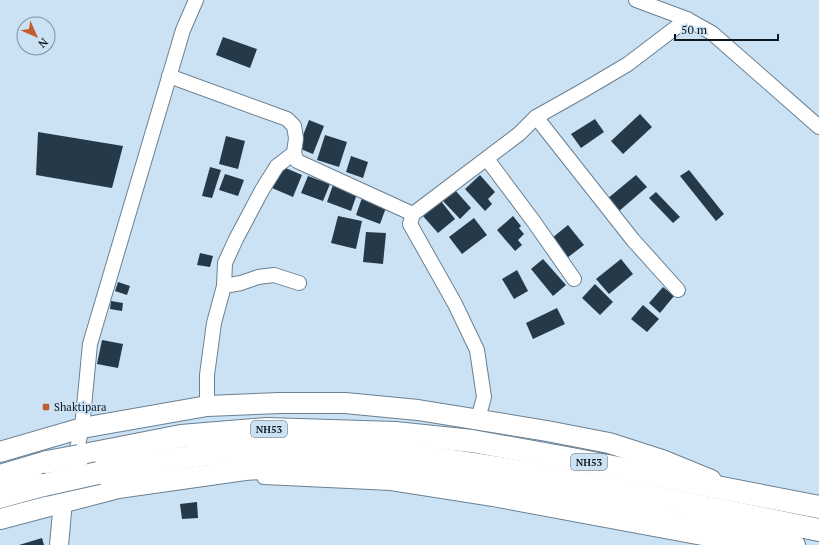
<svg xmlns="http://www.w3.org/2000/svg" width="819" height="545" font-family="'PT Serif',serif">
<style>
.building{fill:#263948}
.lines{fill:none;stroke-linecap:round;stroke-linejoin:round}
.minor-casing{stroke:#6b8091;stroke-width:16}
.tertiary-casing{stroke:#6b8091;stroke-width:20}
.secondary-casing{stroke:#6b8091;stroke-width:22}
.trunk-casing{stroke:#6b8091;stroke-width:24}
.minor{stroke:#fff;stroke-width:14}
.tertiary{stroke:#fff;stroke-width:18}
.secondary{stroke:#fff;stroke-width:20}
.trunk{stroke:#fff;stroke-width:22}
.trunk-bridge-casing{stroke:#6b8091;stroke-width:24;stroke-linecap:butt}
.trunk-bridge{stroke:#fff;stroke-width:22}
.poi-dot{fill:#c25c2e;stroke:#cbe2f5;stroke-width:1.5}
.labels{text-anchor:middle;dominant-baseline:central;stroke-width:4;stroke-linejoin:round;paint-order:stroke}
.shield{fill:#cbe2f5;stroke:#47555e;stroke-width:1}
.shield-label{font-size:10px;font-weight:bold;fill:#0f181e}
.poi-label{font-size:11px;fill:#0f181e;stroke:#cbe2f5;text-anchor:start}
</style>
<rect width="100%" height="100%" fill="#cbe2f5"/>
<!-- building -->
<g class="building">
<polygon points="223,37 257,49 250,68 216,55"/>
<polygon points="640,114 652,127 623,154 611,141"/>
<polygon points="595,119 604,132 581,148 571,134"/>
<polygon points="309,120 324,126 313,154 298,148"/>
<polygon points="38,132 123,146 112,188 36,175"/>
<polygon points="325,135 347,142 339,167 317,160"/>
<polygon points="226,136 245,141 238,169 219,164"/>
<polygon points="351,156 368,162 363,178 346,172"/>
<polygon points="281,166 302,175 293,197 272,188"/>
<polygon points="210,167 221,170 212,198 202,196"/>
<polygon points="689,170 724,214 716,221 680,176"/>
<polygon points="225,174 244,180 238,196 219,190"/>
<polygon points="480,175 495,192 488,199 492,204 485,211 465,189"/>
<polygon points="636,175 647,187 618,212 607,199"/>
<polygon points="308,176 330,184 323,201 301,193"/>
<polygon points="333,185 357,194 351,211 327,202"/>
<polygon points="455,190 471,208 460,219 443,201"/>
<polygon points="656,192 680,217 673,223 649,198"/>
<polygon points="363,195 387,205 380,224 356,215"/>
<polygon points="441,201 455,219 438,233 423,216"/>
<polygon points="338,216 362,221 356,249 331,243"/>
<polygon points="513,216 521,226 519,228 524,234 518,240 522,245 515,251 497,230"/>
<polygon points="474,218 487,235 462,254 449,237"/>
<polygon points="568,225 584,245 567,258 552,238"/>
<polygon points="366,232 386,233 383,264 363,262"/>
<polygon points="200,253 213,256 210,267 197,265"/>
<polygon points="543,259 566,285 553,296 531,269"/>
<polygon points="621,259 633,274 609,294 596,279"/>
<polygon points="517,270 528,291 514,299 502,279"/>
<polygon points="118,282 130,286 127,295 115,291"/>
<polygon points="595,284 613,302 600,315 582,298"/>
<polygon points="663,287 674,296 660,313 649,303"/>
<polygon points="111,301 123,303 122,311 110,309"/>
<polygon points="643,305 659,319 647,332 631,319"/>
<polygon points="557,308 565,324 533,339 526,323"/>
<polygon points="102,340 123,344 118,368 97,364"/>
<polygon points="197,502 198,518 182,519 180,504"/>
<polygon points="42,538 44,545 19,545"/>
</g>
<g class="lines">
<!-- minor casing -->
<g class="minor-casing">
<g id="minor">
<polyline points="636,0 687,19 712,33 819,127"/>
<polyline points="169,76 287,119 294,126 296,138 294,153 297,161 413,214"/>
<polyline points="536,117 633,240 678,290"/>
<polyline points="487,159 534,222 574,279"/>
<polyline points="224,286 225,263 236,239 262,190 277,166 294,153"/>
<polyline points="207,406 207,375 214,323 224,286 241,283 258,277 274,275 299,283"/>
<polyline points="478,419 484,397 477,350 455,304 410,224 413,214 519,134 536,117 584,90 628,64 687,19"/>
<polyline points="73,464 82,428 90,344 183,30 196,0"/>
<polyline points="264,477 391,483 493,499 740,545"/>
</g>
</g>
<!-- tertiary casing -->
<g class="tertiary-casing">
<polyline id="tertiary" points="59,545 63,501"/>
</g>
<!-- secondary casing -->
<g class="secondary-casing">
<g id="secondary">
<polyline points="0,452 82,428 207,406 280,403 345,403 418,410 547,431 609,443 662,460 711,480"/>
<polyline points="0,519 118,488 245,470 326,465 381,468 464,481 549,495 667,520 795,545"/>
</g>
</g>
<!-- trunk casing -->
<g class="trunk-casing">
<g id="trunk">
<polyline points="79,456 181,436 267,429 395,433 472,441 572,459 819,507"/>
<path d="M 98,473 C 163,461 227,448 294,448 C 402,450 508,468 614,489 C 682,502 751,516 819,530"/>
<polyline points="0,476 47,462"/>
<polyline points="0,497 44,485"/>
</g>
</g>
<!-- minor -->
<use href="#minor" class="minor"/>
<!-- tertiary -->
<use href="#tertiary" class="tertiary"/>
<!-- secondary -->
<use href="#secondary" class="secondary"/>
<!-- trunk -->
<use href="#trunk" class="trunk"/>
<!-- trunk-bridge casing -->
<g class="trunk-bridge-casing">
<g id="trunk-bridge">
<polyline points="47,462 79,456"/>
<polyline points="44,485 98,473"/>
</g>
</g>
<!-- trunk-bridge -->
<use href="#trunk-bridge" class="trunk-bridge"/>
</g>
<!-- markers -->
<rect class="poi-dot" x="42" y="403" width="8" height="8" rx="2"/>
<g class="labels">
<!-- shield labels -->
<g class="shield">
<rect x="251" y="421" width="36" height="16" rx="3"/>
<rect x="571" y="454" width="36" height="16" rx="3"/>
</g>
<g class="shield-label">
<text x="269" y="429">NH53</text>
<text x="589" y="462">NH53</text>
</g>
<!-- poi labels -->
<g class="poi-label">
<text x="54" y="407">Shaktipara</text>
</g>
</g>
<!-- north arrow -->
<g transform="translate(36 36) rotate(135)"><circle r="19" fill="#cbe2f5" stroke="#80919f"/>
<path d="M0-3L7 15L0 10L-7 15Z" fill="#c25c2e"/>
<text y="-6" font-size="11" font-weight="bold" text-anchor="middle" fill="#0f181e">N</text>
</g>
<!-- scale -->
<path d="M675 34v6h103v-6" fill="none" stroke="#0f181e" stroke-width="2"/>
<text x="681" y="34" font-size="12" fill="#0f181e" stroke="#cbe2f5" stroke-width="3" paint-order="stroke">50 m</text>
</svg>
